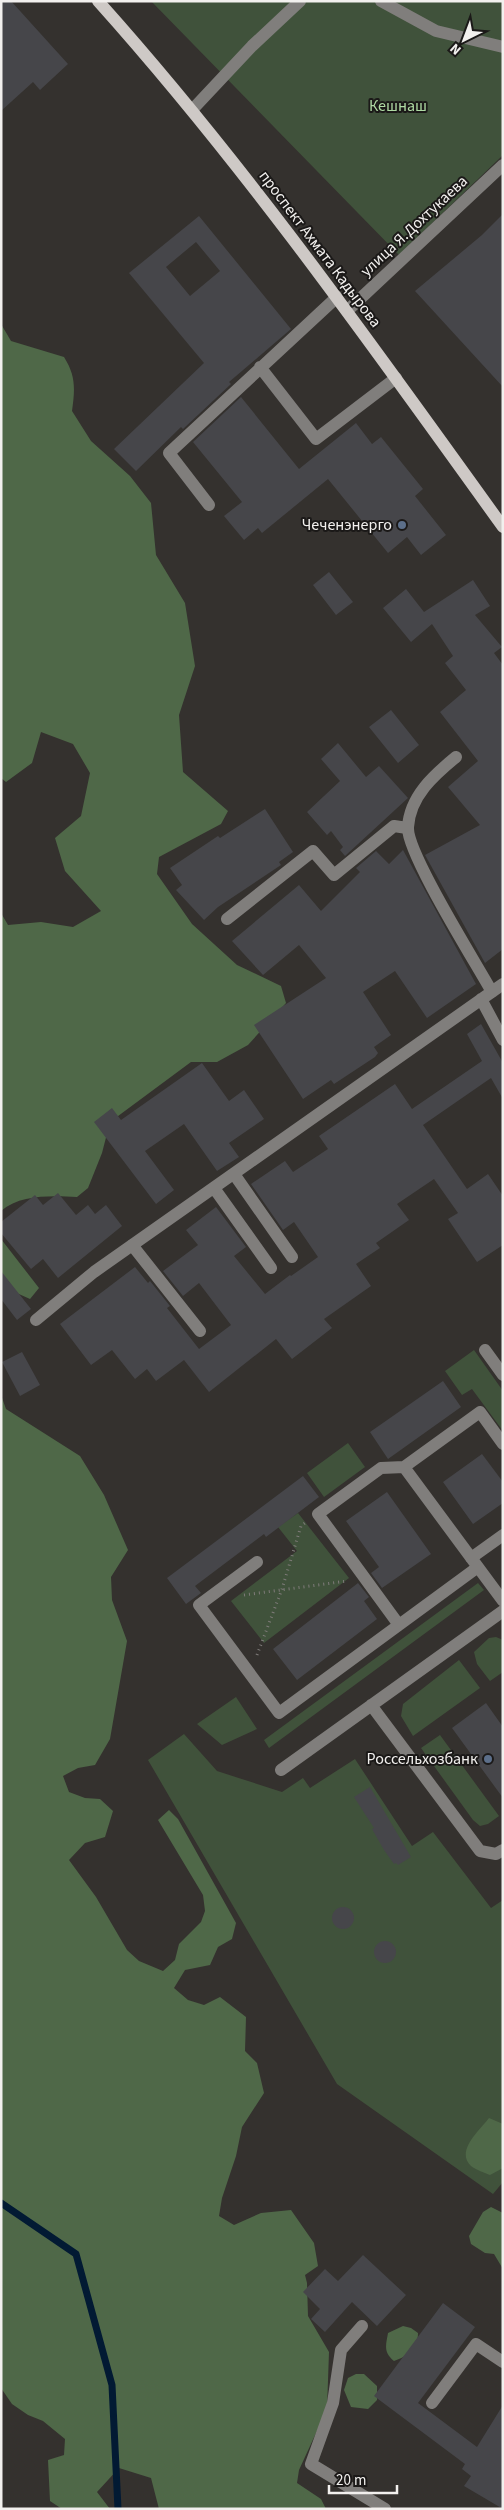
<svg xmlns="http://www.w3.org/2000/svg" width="504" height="2510" font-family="'Source Sans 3',sans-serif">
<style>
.green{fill:#40523b}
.forest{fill:#4f6848}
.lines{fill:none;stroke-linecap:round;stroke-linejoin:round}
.stream{stroke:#021a33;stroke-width:7}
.building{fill:#46464a;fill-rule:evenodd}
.path{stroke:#7e7b79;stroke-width:3;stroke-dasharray:1 4;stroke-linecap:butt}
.minor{stroke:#807e7c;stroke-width:12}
.major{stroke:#cec9c6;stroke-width:12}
.service-dot{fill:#5c6f8a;stroke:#1b1918;stroke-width:2}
.labels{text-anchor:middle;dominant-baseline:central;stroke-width:4;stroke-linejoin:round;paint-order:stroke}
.park-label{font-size:16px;fill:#afdaa3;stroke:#1b1918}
.street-label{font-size:16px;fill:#f2f0ee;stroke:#1b1918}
.poi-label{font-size:16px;fill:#f2f0ee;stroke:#1b1918;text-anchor:end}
</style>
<rect width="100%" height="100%" fill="#34312e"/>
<path class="green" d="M151 1H503V155L399 255Z
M474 1350 503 1391V1431L472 1389 462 1395 445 1371Z
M348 1443 365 1467 324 1497 307 1473Z
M298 1513 349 1578 264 1643 231 1601 297 1551 278 1527Z
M478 1583 484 1590 269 1748 264 1740Z
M496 1637 503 1640V1672L490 1681 477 1664 474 1652 489 1638Z
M459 1660 480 1688 413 1736 401 1716 403 1704Z
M236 1697 257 1729 222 1745 197 1724Z
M184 1734 217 1771 282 1792 303 1778 310 1788 355 1759 412 1846 433 1832 491 1908 503 1900V2182L493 2194 337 2084 148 1760Z
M440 1735 499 1816 488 1824 480 1826 473 1820 421 1748Z"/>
<path class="forest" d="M1 324 11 341 64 357C76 376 75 389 72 411L91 441 130 476 151 503 156 555 185 603 195 666 179 715 183 772 228 811 221 824 159 857 157 874 192 924 237 965 281 986 286 1003 248 1045 217 1062H191L110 1122 102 1153 88 1188 77 1197C52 1196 21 1194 1 1211V913L8 925 41 922 73 927 101 911 65 871 55 838 81 816 90 773 73 744 41 732 32 763 6 782 1 778Z
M1 1239 39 1288 30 1299 1 1286Z
M1 1395 6 1409 80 1456 104 1495 128 1550 111 1577 112 1600 127 1641 110 1739 95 1765 78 1768 63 1776 69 1792 85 1798 100 1799 113 1811 105 1837 85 1843 69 1860 96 1897 127 1950 139 1961 163 1971 175 1960 179 1944 201 1922 205 1911 203 1895 158 1820 169 1810 178 1819 236 1923 232 1939 218 1947 210 1965 185 1970 174 1988 188 2000 204 2005 220 1997 246 2017 245 2051 257 2063 264 2093 242 2127 236 2156 222 2198 219 2216 234 2225 261 2213 291 2210 314 2243 318 2266 305 2275 307 2283 308 2316 329 2352 327 2409 299 2470 297 2483 321 2499 326 2509H159L151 2478 119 2468 97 2492 110 2509H62L50 2501 48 2460 64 2455 65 2439 43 2421 28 2415 12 2404 1 2388Z
M489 2118 503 2124V2168L490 2175C485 2173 476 2170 471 2166 455 2151 480 2130 489 2118Z
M491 2207 503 2213V2269L494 2254 485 2253 471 2244 469 2236 483 2212Z
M403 2326 411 2328 418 2333C418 2349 408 2356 394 2361 383 2352 386 2345 388 2333Z
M356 2374H364L377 2386V2400L368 2409 351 2407 344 2390 348 2378Z"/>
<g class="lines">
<path class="stream" d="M1 2203 76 2254 112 2385 118 2509"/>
</g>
<path class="building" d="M1 1H11L68 64 40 90 33 82 1 111Z
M503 214V387L415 291 482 235Z
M199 216 291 329 229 382 231 384 183 429 181 427 136 471 114 449 204 363 129 273ZM196 242 220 271 190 296 166 267Z
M241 397 299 469 356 423 372 444 381 437 423 489 415 496 446 535 421 555 407 537 388 553 328 479 262 533 258 528 244 540 224 516 242 502 193 442Z
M329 572 353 602 336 615 313 585Z
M473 580 490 606 475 615 502 647 494 653 503 665V949L485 963 425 855 480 825 448 787 478 761 440 712 466 690 445 663 453 656 432 624 411 642 383 608 406 589 424 612Z
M391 710 419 745 398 763 369 727Z
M338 743 366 777 379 766 408 798 345 856 340 850 343 847 331 831 327 835 307 812 340 781 321 759Z
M265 809 293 852 279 862 281 865 218 907 204 920 176 890 182 885 170 868 218 836 220 838Z
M403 850 476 984 427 1018 395 971 363 992 391 1035 374 1047 378 1053 375 1057 334 1084 331 1080 303 1099 254 1025 326 978 299 945 263 975 232 941 299 885 321 911 360 872 356 868 376 851 389 864Z
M481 1024 503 1063V1099L491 1078 423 1125 467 1189 488 1174 503 1196V1245L477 1262 448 1219 458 1213 434 1179 397 1204 409 1220 376 1243 380 1248 356 1264 371 1286 324 1319 332 1328 292 1359 276 1339 209 1392 184 1360 156 1381 147 1369 135 1379 112 1350 91 1365 60 1324 135 1267 148 1283 150 1281 170 1306 167 1308 199 1349 231 1325 199 1283 183 1296 163 1271 198 1245 186 1230 216 1207 246 1247 234 1256 265 1294 290 1275 291 1276 318 1257 294 1222 283 1230 251 1184 285 1161 293 1172 328 1149 319 1136 395 1084 412 1109 482 1061 467 1034Z
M202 1063 229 1101 244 1090 264 1119 229 1143 239 1157 217 1171 184 1124 145 1151 174 1190 156 1204 94 1122 112 1108 121 1120Z
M58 1193 76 1215 88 1205 95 1214 106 1205 122 1226 58 1278 43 1259 31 1269 1 1233V1222L35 1195 43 1205Z
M1 1271 31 1309 17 1320 1 1299Z
M22 1352 40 1385 20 1396 2 1362Z
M443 1381 461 1407 388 1459 370 1432Z
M482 1454 503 1482V1503L473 1524 443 1482Z
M303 1476 319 1497 266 1537 264 1534 195 1586 201 1593 186 1604 167 1578Z
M387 1492 431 1554 382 1588 371 1573 379 1567 346 1521Z
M358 1583 369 1597 364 1601 377 1619 297 1680 273 1649Z
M486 1703 503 1727V1798L452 1728Z
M370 1787 411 1857 398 1865 396 1863 394 1864 384 1850 372 1829 374 1828 354 1797Z
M332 1918a11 11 0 1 1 22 0a11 11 0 1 1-22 0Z
M374 1952a11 11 0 1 1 22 0a11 11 0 1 1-22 0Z
M363 2255 406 2295 377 2326 352 2302 325 2332 311 2319 320 2309 303 2292 325 2269 338 2281Z
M443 2303 475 2327 418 2403 477 2447 503 2405V2509L464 2486 471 2476 462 2469 465 2464 374 2396Z"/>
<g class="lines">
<path class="path" d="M244 1595 347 1581
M257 1655 282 1589 301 1526 305 1523"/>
<path class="minor" d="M381 1 436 31 503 47
M192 110 252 46 300 1
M347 311 503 165
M260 367 316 439 396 378
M209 505 169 453 337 297
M456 757C434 775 410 796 408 827 406 852 476 963 492 992
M227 919 313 851 334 875 394 826 407 828
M481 999 503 1040
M234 1174 292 1257
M214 1188 271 1268
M132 1245 200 1331
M36 1320 94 1272 503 984
M485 1350 503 1375
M404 1467 503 1601
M471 1558 503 1535
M257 1562 199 1605 279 1713 478 1567
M399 1625 318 1514 381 1468 404 1467 480 1412 503 1444
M371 1705 480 1851 496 1854 503 1850
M281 1770 503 1611
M362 2326 341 2350 333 2403 311 2464 385 2509
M432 2403 476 2344 503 2362"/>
<path class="major" d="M98 1C246 166 374 348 503 527"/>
</g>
<g class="service-dot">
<circle cx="402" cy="525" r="5"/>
<circle cx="488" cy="1759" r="5"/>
</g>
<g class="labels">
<g class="park-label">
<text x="398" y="106">Кешнаш</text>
</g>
<g class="street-label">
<text transform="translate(414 226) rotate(-43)">улица Я.Дохтукаева</text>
<text transform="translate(320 249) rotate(53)">проспект Ахмата Кадырова</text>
</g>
<g class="poi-label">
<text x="392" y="525">Чеченэнерго</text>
<text x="478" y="1759">Россельхозбанк</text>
</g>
</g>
<rect width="504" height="2510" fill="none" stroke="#f2f0ee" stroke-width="5"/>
<g transform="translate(464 40) rotate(222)" stroke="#1b1918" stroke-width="4" paint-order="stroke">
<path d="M0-4L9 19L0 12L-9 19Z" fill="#f2f0ee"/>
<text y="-8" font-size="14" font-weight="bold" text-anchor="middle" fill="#f2f0ee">N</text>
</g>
<path d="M329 2485v8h68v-8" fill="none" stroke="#f2f0ee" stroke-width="2.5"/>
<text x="336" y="2485" font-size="15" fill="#f2f0ee" stroke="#1b1918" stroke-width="4" paint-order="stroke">20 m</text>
</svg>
